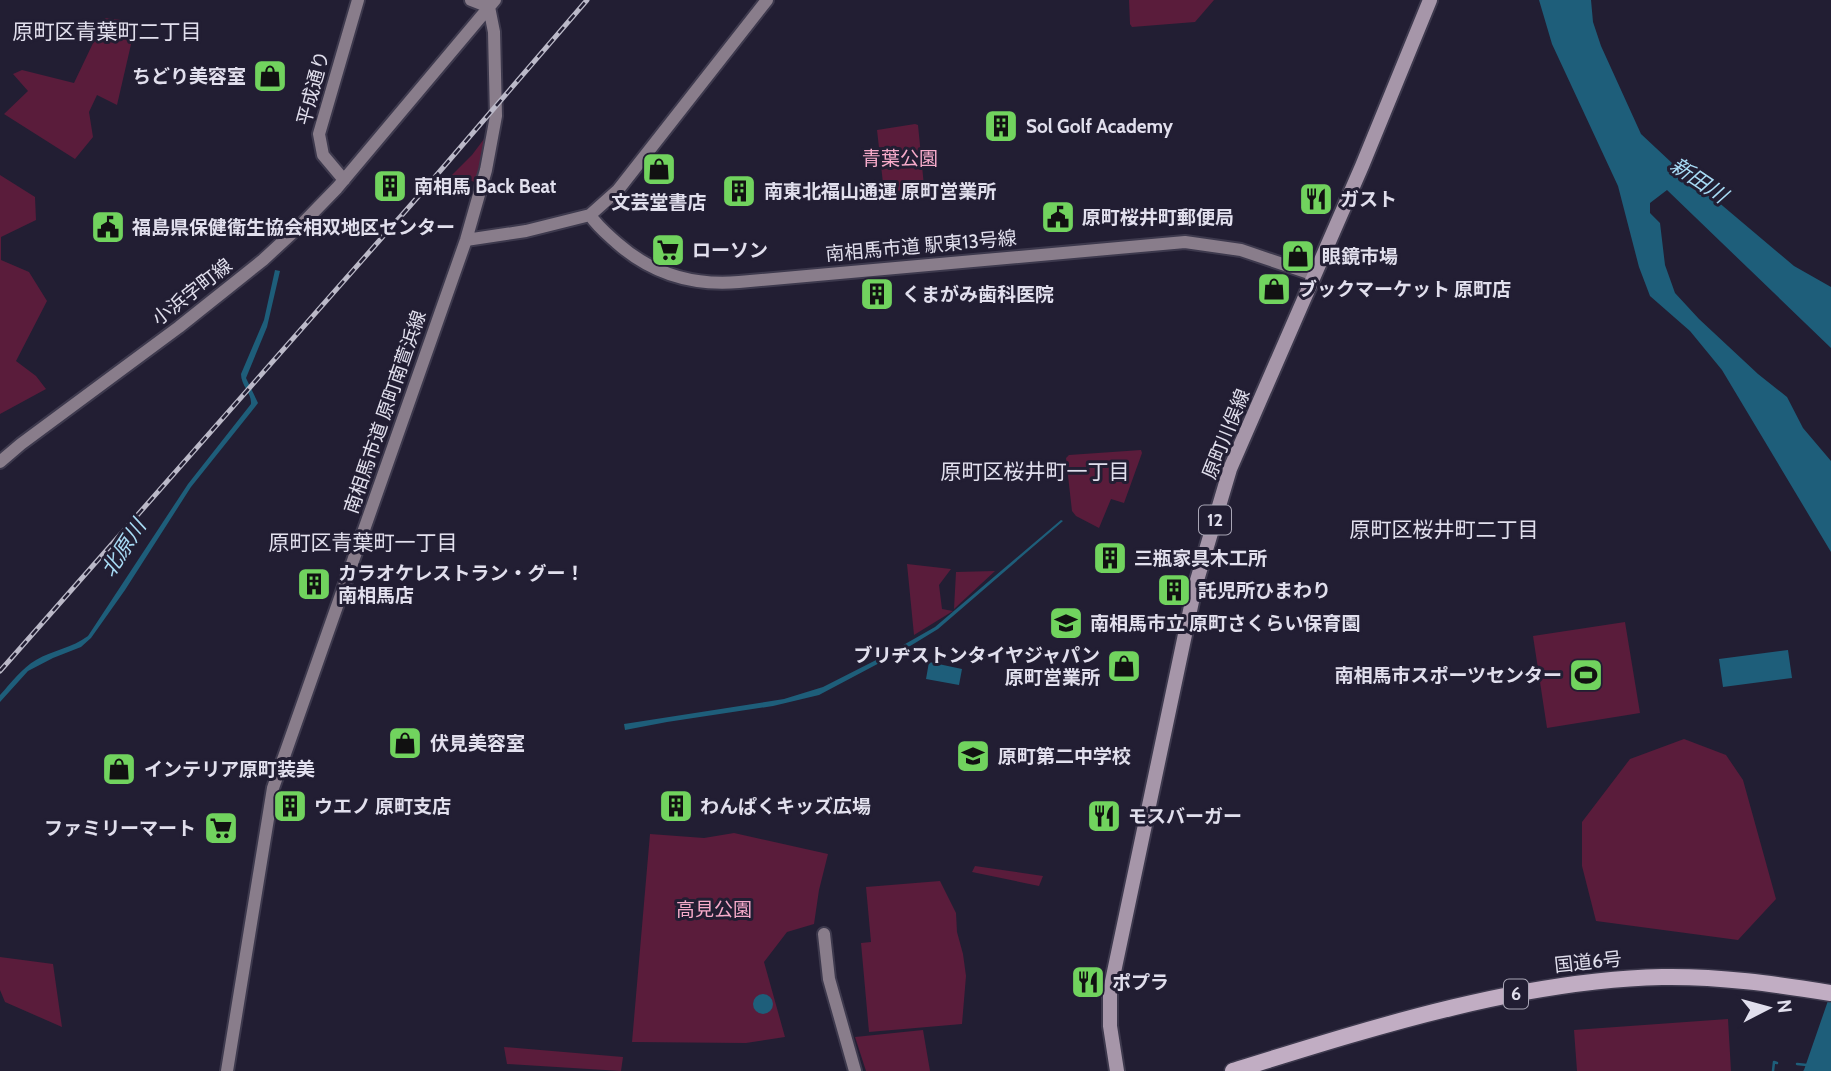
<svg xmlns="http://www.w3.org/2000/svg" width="1831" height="1071" font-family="Cabin,'Noto Sans JP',sans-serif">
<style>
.green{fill:#5a1c3b}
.water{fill:#1e5e7a}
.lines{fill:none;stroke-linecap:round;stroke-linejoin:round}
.stream{stroke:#1e5e7a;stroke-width:2.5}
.secondary-casing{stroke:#3d394d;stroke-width:16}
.primary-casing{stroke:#3d394d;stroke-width:18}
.highway-casing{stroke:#3d394d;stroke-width:19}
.secondary{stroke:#897d8b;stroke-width:12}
.primary{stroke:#a696a9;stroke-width:14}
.highway{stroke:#c1adc3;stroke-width:16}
.rail-casing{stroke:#bbb9c8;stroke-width:5}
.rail{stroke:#221e33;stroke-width:2.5;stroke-dasharray:8;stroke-linecap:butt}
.labels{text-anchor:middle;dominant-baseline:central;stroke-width:6;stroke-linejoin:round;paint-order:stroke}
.shield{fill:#221e33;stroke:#a8a5b5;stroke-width:2}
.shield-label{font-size:18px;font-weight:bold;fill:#e1dfed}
.poi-label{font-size:19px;font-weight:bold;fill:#e1dfed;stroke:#221e33;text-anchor:start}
.street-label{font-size:19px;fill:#e1dfed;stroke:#221e33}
.park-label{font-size:19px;fill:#f6abca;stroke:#221e33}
.neighbourhood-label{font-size:21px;fill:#e1dfed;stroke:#221e33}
.water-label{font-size:21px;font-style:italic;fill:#a8dbf5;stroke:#221e33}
</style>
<rect width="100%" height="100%" fill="#221e33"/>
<path class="green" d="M1129 0H1214L1195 22 1132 27 1130 24Z
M105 18 122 20 132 40 117 105 97 95 89 112 93 137 75 159 4 114 28 91 13 74 22 70 74 83Z
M915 124 918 125 924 186 921 189 884 192 877 130Z
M487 135 478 183 452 175 472 155Z
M0 175 35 197 36 220 1 237V260L29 272 47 301 16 361 36 376 46 389 0 414Z
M1141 450 1142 453 1124 503 1111 499 1099 528 1076 516 1072 511 1066 458 1069 455Z
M907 564 951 569 939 585 942 609 953 611 914 635Z
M995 571 954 609 956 572Z
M1625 622 1640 713 1547 728 1533 636Z
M1684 739 1726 755 1743 780 1776 899 1738 940 1596 921 1582 866V822L1630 759Z
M734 833 828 854 819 890 814 924 787 932 764 962 785 1037 746 1043 632 1042 650 834 704 838Z
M975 866 1043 876 1039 886 972 872Z
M940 881 956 913 957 932 963 954 966 976 962 1024 869 1032 861 943 871 942 866 887Z
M0 957 53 964 62 1027 5 1002 0 990Z
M1728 1019 1731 1071H1577L1574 1030Z
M923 1030 930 1071H866L855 1037Z
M504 1047 623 1057 621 1071 507 1064Z"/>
<path class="water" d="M1539 0H1591L1593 22 1601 46 1641 134 1672 163 1794 266 1831 287V348L1667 190 1650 203V213L1660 223 1665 265 1675 293 1699 319 1758 374 1787 397 1803 428 1831 461V552L1722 370 1690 331 1650 296 1639 267 1618 186 1552 44Z
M275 270 280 271 267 327 246 378 258 403 255 407 191 487 125 590 91 638 81 647 53 658 28 671 0 702V695C11 683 22 668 36 660 53 650 72 648 88 636L188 484 251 404C252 393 241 386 241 374L264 320Z
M1061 520 1063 521 938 629 902 651 819 695 773 706 667 722 625 730 624 724 784 699 823 687 884 656 935 627Z
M1788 650 1792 678 1723 687 1719 659Z
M929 662 962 669 959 685 926 679Z
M1831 992V1071H1803L1804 1070Z
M753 1004a10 10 0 1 1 20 0a10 10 0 1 1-20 0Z"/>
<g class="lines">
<path class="stream" d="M1797 1064 1807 1065
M1773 1071 1774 1062 1777 1063"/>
<g class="secondary-casing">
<path id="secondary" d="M344 180 323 155 319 134 358 0
M590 215C597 226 607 234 617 243 652 274 693 286 739 282L1185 242 1241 250 1315 275
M466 240 526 231 590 215 618 190 767 0
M0 462 21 444 179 327 263 260 303 223 337 188 495 0
M824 934 829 979 855 1071
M227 1071 273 788 466 240 486 170 496 116 494 32 489 7 471 0"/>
</g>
<g class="primary-casing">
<path id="primary" d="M1117 1071 1110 1026V991L1195 587 1230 469 1362 166 1430 0"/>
</g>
<g class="highway-casing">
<path id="highway" d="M1233 1071C1368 1029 1520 980 1662 977 1719 976 1775 984 1831 993"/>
</g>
<use href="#secondary" class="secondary"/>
<use href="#primary" class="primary"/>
<use href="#highway" class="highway"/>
<g class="rail-casing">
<path id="rail" d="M0 671 416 199 587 0"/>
</g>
<use href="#rail" class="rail"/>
</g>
<defs>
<g id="shop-square" transform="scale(1.75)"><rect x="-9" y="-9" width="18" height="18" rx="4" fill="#71d35e" stroke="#221e33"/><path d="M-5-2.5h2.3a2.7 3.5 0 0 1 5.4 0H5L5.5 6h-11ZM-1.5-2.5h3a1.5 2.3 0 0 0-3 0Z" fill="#111"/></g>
<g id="building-square" transform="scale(1.75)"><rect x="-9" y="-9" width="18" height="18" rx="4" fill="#71d35e" stroke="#221e33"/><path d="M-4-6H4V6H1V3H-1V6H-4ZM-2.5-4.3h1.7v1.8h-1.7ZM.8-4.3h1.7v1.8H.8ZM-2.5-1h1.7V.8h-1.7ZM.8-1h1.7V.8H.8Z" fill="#111"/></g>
<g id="restaurant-square" transform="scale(1.75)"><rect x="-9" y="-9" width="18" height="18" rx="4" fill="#71d35e" stroke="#221e33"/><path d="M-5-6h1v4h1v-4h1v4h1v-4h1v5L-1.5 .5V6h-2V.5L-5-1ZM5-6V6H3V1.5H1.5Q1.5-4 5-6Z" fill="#111"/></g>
<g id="civic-square" transform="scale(1.75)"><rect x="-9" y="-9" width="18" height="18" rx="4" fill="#71d35e" stroke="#221e33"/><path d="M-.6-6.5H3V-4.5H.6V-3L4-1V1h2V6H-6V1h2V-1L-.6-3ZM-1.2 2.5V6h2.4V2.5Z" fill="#111"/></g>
<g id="supermarket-square" transform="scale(1.75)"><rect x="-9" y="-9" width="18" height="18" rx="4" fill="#71d35e" stroke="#221e33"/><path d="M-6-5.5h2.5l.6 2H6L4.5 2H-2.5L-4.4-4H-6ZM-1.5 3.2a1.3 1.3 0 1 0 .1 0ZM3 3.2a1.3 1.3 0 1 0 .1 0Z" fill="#111"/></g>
<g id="school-square" transform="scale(1.75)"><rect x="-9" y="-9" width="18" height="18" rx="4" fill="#71d35e" stroke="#221e33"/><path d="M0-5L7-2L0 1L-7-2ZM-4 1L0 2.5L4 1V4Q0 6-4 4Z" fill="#111"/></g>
<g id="stadium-square" transform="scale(1.75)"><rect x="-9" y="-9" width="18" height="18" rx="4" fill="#71d35e" stroke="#221e33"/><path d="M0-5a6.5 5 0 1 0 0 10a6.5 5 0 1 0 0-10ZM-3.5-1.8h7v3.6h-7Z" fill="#111"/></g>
</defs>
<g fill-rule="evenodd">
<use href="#shop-square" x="270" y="76"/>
<use href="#building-square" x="1001" y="126"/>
<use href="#shop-square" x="659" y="169"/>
<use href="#building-square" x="390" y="186"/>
<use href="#building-square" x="739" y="191"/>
<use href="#restaurant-square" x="1316" y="199"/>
<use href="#civic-square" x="1058" y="217"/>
<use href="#civic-square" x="108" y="227"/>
<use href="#supermarket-square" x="668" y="250"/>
<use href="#shop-square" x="1298" y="256"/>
<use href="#shop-square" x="1274" y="289"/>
<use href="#building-square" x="877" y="294"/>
<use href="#building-square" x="1110" y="558"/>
<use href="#building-square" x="314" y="584"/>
<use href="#building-square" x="1174" y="590"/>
<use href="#school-square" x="1066" y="623"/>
<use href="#shop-square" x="1124" y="666"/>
<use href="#stadium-square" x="1586" y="675"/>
<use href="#shop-square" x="405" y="743"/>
<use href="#school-square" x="973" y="756"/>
<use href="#shop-square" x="119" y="769"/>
<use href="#building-square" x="290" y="806"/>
<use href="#building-square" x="676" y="806"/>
<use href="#restaurant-square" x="1104" y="816"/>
<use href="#supermarket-square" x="221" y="828"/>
<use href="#restaurant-square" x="1088" y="982"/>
</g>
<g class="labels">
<g class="shield">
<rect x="1199" y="505.5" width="32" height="29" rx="5"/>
<rect x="1504" y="979.5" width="24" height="29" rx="5"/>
</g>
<g class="shield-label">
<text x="1215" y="520">12</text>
<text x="1516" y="994">6</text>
</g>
<g class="poi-label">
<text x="246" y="76" text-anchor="end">ちどり美容室</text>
<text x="1026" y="126">Sol Golf Academy</text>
<text x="414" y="186">南相馬 Back Beat</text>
<text x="764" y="191">南東北福山通運 原町営業所</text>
<text x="1340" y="199">ガスト</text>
<text x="659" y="202" text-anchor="middle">文芸堂書店</text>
<text x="1082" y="217">原町桜井町郵便局</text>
<text x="132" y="227">福島県保健衛生協会相双地区センター</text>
<text x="692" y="250">ローソン</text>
<text x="1322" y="256">眼鏡市場</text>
<text x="1298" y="289">ブックマーケット 原町店</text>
<text x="902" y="294">くまがみ歯科医院</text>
<text x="1134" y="558">三瓶家具木工所</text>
<text x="338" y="573">カラオケレストラン・グー！<tspan x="338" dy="22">南相馬店</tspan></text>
<text x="1198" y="590">託児所ひまわり</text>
<text x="1090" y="623">南相馬市立 原町さくらい保育園</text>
<text x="1100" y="655" text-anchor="end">ブリヂストンタイヤジャパン<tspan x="1100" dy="22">原町営業所</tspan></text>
<text x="1562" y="675" text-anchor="end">南相馬市スポーツセンター</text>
<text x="430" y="743">伏見美容室</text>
<text x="998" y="756">原町第二中学校</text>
<text x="144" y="769">インテリア原町装美</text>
<text x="314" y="806">ウエノ 原町支店</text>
<text x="700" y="806">わんぱくキッズ広場</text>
<text x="1128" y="816">モスバーガー</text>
<text x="196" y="828" text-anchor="end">ファミリーマート</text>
<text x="1112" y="982">ポプラ</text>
</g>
<g class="street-label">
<text transform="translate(313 88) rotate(-75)">平成通り</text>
<text transform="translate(921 246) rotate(-5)">南相馬市道 駅東13号線</text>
<text transform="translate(192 292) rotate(-38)">小浜字町線</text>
<text transform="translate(385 412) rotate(-71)">南相馬市道 原町南萱浜線</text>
<text transform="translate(1226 434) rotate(-68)">原町川俣線</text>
<text transform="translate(1588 962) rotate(-6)">国道6号</text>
</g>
<g class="park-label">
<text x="900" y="158">青葉公園</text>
<text x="714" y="909">高見公園</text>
</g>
<g class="neighbourhood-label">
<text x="107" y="31">原町区青葉町二丁目</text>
<text x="1035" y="471">原町区桜井町一丁目</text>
<text x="1444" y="529">原町区桜井町二丁目</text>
<text x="363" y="542">原町区青葉町一丁目</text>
</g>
<g class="water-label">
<text transform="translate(1699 180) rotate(34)">新田川</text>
<text transform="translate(123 548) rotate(-57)">北原川</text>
</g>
</g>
<g transform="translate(1768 1008) rotate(84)" stroke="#221e33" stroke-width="5" paint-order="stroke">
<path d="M0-5L12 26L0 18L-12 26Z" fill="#e1dfed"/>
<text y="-10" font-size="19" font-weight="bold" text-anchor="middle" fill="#e1dfed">N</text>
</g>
</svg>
